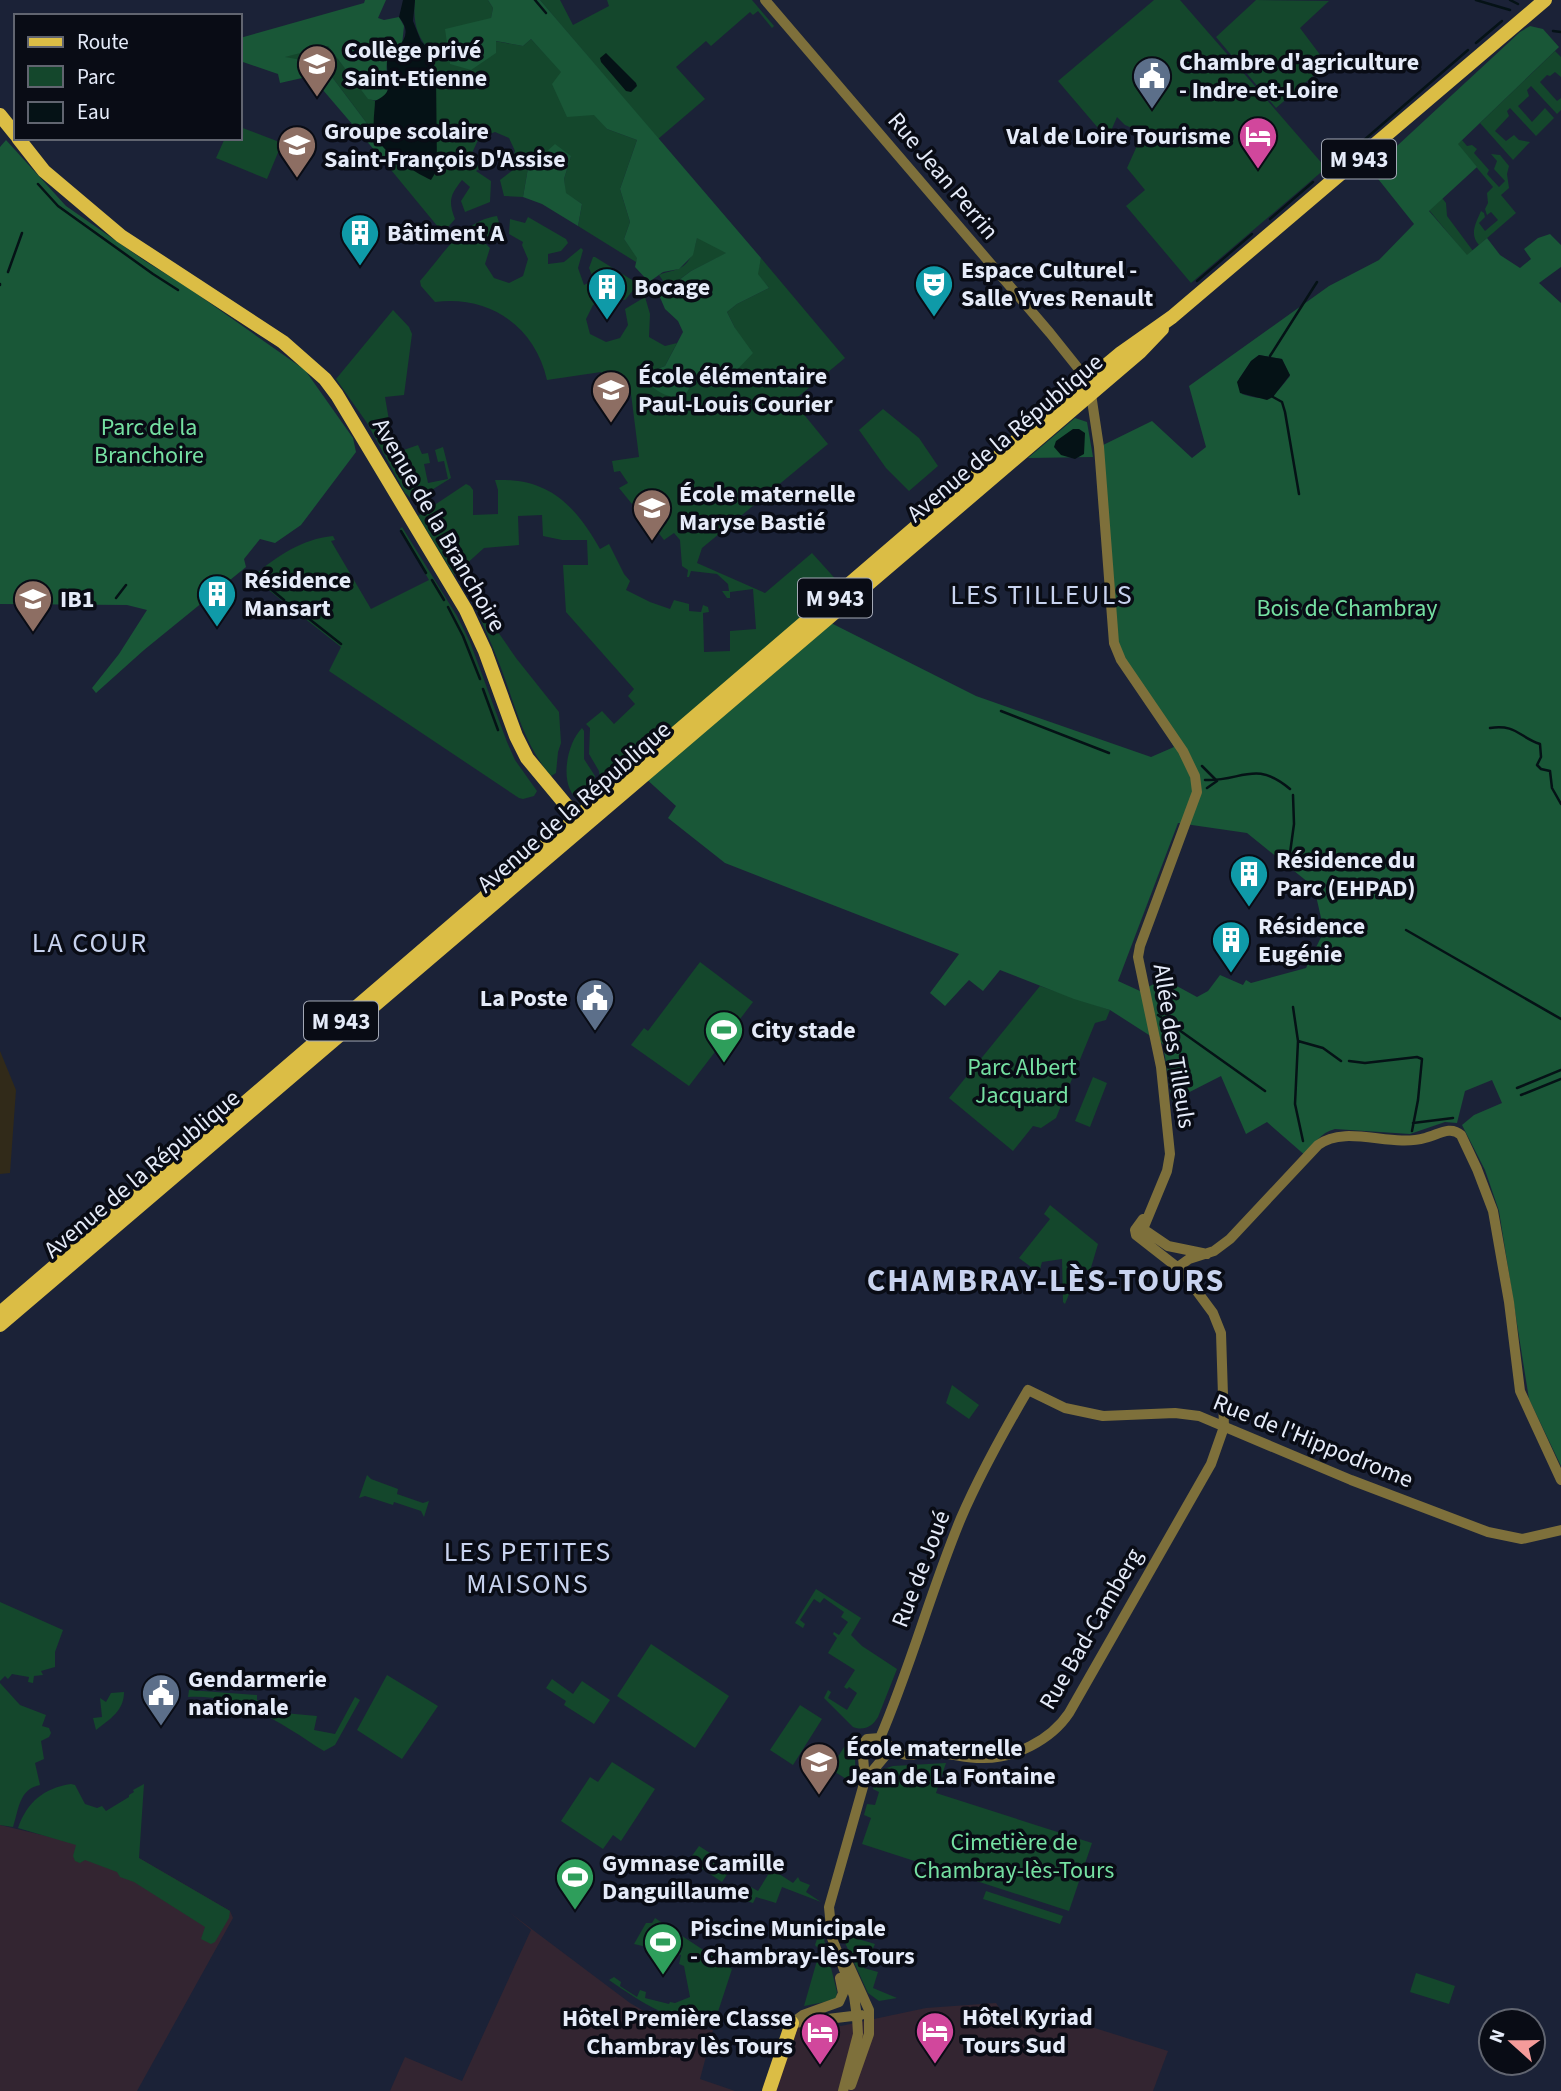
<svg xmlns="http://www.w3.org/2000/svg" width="1561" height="2091" font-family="'Source Sans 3',sans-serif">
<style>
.commercial{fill:#332531}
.medical{fill:#312a19}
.green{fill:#14472c}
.forest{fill:#195737;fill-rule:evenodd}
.water{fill:#051216}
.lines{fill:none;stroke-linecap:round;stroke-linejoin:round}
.stream{stroke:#051216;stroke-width:2.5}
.minor{stroke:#7e703b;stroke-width:10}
.major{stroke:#dbbd45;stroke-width:14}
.labels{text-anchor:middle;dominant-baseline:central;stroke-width:7;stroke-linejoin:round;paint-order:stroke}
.shield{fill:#090c15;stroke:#a3a8b5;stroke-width:2}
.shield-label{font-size:23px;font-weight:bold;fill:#e5ebf9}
.poi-label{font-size:24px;font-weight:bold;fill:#e5ebf9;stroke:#090c15;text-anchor:start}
.street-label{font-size:24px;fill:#e5ebf9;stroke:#090c15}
.park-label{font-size:24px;fill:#75e0a2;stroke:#090c15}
.quarter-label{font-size:28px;letter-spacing:2px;fill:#c8d3ef;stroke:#090c15}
.district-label{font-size:32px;font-weight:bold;letter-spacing:2px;fill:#c8d3ef;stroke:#090c15}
</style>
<rect width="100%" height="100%" fill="#1b2237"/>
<path class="commercial" d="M0 1825 139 1858 230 1911 233 1918 137 2091H0Z
M509 1912 630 2003 649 2014 681 2027 713 2030 700 2079 735 2091H390L405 2057 462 2081 531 1930Z
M996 2003 1002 2012 1021 2016 1031 2008 1168 2051 1153 2091H769L798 2026H841L926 2008Z"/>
<path class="medical" d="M0 1051 16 1090 10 1173 0 1174Z"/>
<path class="green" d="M415 0H488L493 8 491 18 495 41 523 46 531 39 562 72 607 129 637 140 620 189 630 222 624 239 638 258 636 262 578 226 582 204 565 193 564 179 571 156 528 168 523 197 504 196 500 180 513 170 510 166 515 151 509 138 495 132 479 138 472 153 479 169 476 171 491 181 490 202 465 212 461 201 470 187 462 180C450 195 448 201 455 219L443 233 382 159 390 154 407 168 431 52C416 36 413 22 415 0Z
M540 0H560L573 25 609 6 607 0H752L774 26 772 28 758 11 753 15 750 12 711 46 706 41 676 67 705 99 658 139Z
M1154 0H1180L1326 168 1191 283 1126 206 1145 190 1127 168 1136 148 1135 143 1141 142 1139 131 1125 125 1117 117 1110 133 1104 135 1058 81Z
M1256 0 1329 1 1300 28 1327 64 1276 108 1216 37Z
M328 46 368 98 375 101V134L326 69 283 57Z
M1555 51 1561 57V77L1555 72 1550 76 1547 75 1540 82 1557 101 1561 98V110L1557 114 1531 86 1527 90 1529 96 1518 106 1532 122 1545 108 1554 118 1536 136 1510 108 1507 111 1509 116 1495 131 1506 141 1514 135 1519 140 1530 142 1513 160 1480 123Z
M240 127 282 143 267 179 216 158 225 138H240Z
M1462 140 1467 146 1472 145 1477 149 1474 153 1489 170 1487 174 1499 187 1505 181 1494 169 1497 161 1491 154 1500 155 1509 166 1507 174 1509 188 1501 195 1516 213 1479 245C1469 234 1476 223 1481 211L1484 213 1485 217 1479 223 1485 231 1498 220 1491 212 1487 215 1485 209 1488 203 1487 193 1493 187 1457 144Z
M1442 198 1446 203 1447 216 1473 251 1467 256 1429 210Z
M497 216 502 233 485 243 490 248 485 264 494 278 509 283 523 276 528 259 522 245 523 242 509 234 510 219 525 223 528 217 566 239 568 243 561 251 548 254V264L564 262 581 248 583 250 578 268 584 285 594 280 589 268 593 257H595L632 280 636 284 635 288 625 300 609 296 608 300 593 305 586 319 590 334 606 342 620 338 628 325 625 309 645 297 650 314 649 337 665 346 677 343 665 366 652 371 684 397 697 375 711 387 735 372V328L727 312 737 304 769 288 757 274 761 258 845 358 793 401 828 444 702 548 697 563 765 593 812 553 840 584 601 789 599 771 589 754 590 728 586 724 602 711 614 724 635 704 628 696 634 689 566 612 563 565H588L587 540H562L543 536 542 515 518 516 519 545 484 548 454 575 418 516 466 484 470 486 473 490V515L498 514V490L495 480C549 478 575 505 600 549L609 544 624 574 630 581 626 590 650 602 670 609 674 600 689 604V611L701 612 703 605 708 607 709 612 703 613 704 652 730 651V631L756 629 753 589 730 592V598H727L722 591H729L728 584 717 574 691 571 689 577H687L688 570 682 566 680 540 674 533 664 540 657 531 667 523 660 516 651 522 644 513 653 507 648 499 638 505 635 502 632 504 619 488 628 483 620 471 614 472 612 461 639 457 630 386 623 381 605 393 601 372 547 380C535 326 489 295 435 302L421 286 420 281C442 256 462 221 497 216Z
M697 237 727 253 691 271 668 288 659 275C665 272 669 272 675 270 690 266 694 251 697 237Z
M393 310 409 327 412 334 404 395 385 397 392 438 398 452 418 445 422 454 428 453 430 463 424 464 428 483 448 479 444 461 438 462 435 450 443 447 451 478 414 501 405 493 367 423 336 379Z
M883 409 919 438 938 466 909 491 886 468 859 430Z
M402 527 457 616 470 642 507 742 515 760 537 791 534 796 523 799 519 798 329 671 341 647 252 577C276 557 301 539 333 536L335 540 331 541 371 609 429 580 400 529Z
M464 583 516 658 559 712 561 743 558 752 556 773 551 776C524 745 515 705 501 668 490 639 477 611 464 583Z
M582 728 584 731V759L595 776 594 793 580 801C558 788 566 744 582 728Z
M700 962 753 1002 689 1086 631 1045 644 1028 648 1031Z
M1040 986 1110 1010 1106 1020 1095 1023 1056 1118 1041 1128 1033 1126 1013 1151 949 1098Z
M1093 1077 1107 1083 1090 1127 1075 1121Z
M1050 1205 1098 1244 1090 1271 1074 1264 1069 1277 1075 1280 1065 1304 1063 1302 1062 1259 1042 1262 1039 1273 1019 1258 1050 1219 1044 1214Z
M952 1385 979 1405 969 1419 946 1403Z
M367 1475 371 1479 398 1489 397 1494 423 1503 429 1501 424 1517 421 1511 394 1502 393 1505 365 1496 359 1498Z
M816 1589 861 1618 851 1635 862 1646 897 1669 878 1717C872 1727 864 1731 853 1727L824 1698 828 1690 831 1692 828 1698 847 1710 857 1693 849 1687 847 1689 844 1687 855 1670 828 1653 837 1638 833 1634 834 1632 839 1635 848 1622 841 1617 844 1612 824 1598 820 1603 814 1599 800 1620 805 1624 803 1628 795 1623Z
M0 1602 63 1630 55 1652V1667L41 1671 43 1675 34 1676 33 1683 28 1682 29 1677 12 1674 8 1679 5 1676 0 1681Z
M651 1644 729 1696 695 1748 617 1696Z
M387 1675 438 1706 402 1759 357 1730Z
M552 1679 573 1694 582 1681 610 1700 594 1724 564 1705 566 1701 546 1688Z
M0 1683 20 1705 46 1715 42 1726 49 1728 51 1733 49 1737 41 1741 44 1759 35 1763 40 1785C19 1789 19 1809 13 1827L0 1825Z
M189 1690 257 1695V1700L273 1701V1712L317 1716 314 1730 335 1734 355 1697 360 1700 335 1745 324 1751C313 1745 302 1736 291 1730 258 1709 227 1695 188 1697Z
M124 1692C124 1711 110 1719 96 1730L93 1718 102 1717 100 1698 106 1702 111 1693Z
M800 1705 822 1719 793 1765 770 1750Z
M846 1744 855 1760 856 1785 835 1772 834 1763Z
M612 1762 655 1789 621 1841 613 1835 603 1849 561 1821 590 1777 598 1782Z
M946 1763 936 1793 1092 1843 1069 1911 862 1844 871 1818 864 1815 867 1804 875 1805 879 1792 873 1789 874 1783 872 1782 880 1770 893 1766Z
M71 1784 75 1785 85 1804 97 1808 102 1806 106 1811 129 1797V1795L134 1792 133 1790 144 1784 139 1858 230 1911 229 1918 215 1942 211 1944 201 1939 205 1927 134 1882 120 1877 117 1872 85 1860 80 1863 75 1861 73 1856 76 1845 18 1828C27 1802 44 1788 71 1784Z
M699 1846 732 1867 722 1882 689 1860Z
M770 1862 780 1865 776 1872 793 1883 798 1877 800 1881 810 1885 806 1892 821 1902 782 1887 776 1903 756 1897 753 1903 741 1899 745 1894 748 1895 751 1887 758 1891 769 1873 763 1869Z
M986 1891 1063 1916 1060 1924 983 1899Z
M655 1918 732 1969 714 2024C670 2022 644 2004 609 1980L614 1977 621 1982 620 1986 637 1997 640 1990 646 1992 645 1998 669 2004 670 2002 675 2003 690 1997 684 1966 679 1964 681 1955 634 1944 646 1923H652Z
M821 1927 837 1992 836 1998 830 2001 804 2006 820 1950 815 1945Z
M841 1934 875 1944 864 1968 878 1972 873 1988 897 1998 879 2001 868 1993Z
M1416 1973 1455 1986 1449 2004 1410 1992Z"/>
<path class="forest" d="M365 0H386L378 18 384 20 399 17 404 26 402 45C398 49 392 52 389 57 380 69 402 108 368 99L328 46 285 57 313 62 326 69 390 154 382 159 311 76 280 83 278 74 240 61V38L364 3Z
M488 0H540L761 258 758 274 769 288 737 304 727 312 735 328 753 353 735 372 711 387 697 376 684 397C669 399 654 392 645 378L652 371 665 366 683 332 678 321 665 309 659 295 691 271 726 253 697 238 693 255 679 269 663 272 649 282 635 267 637 258 624 239 630 222 620 189 637 140 607 129 594 115 567 117 552 84 561 72 531 39 523 46 496 41V53L471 70 450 64 445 29 491 18 493 8Z
M1530 26 1543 29 1559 47 1458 144 1477 167 1429 211 1467 255 1487 238 1500 255 1520 268 1531 259 1524 249 1538 238 1550 234 1561 245V267L1539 283 1561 303V1466L1529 1399 1499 1211 1485 1170 1462 1125 1474 1115 1502 1103 1492 1080 1465 1091 1457 1123 1445 1122 1410 1134 1335 1129C1320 1133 1314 1143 1307 1157L1267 1122 1246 1134 1221 1076 1172 1101 1163 1044 1110 1010 1074 999 1000 970 983 991 969 980 945 1006 930 993 959 954 725 863 668 818 676 806 644 777 827 621 976 696 1151 757 1174 747 1118 652 1099 447 1152 421 1192 458 1206 447 1189 386 1329 286 1379 260 1414 224 1371 170 1520 32ZM1259 355 1282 359 1290 376C1273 397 1270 403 1242 394L1239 379 1251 361ZM1178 823 1247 833 1314 887 1324 931 1306 968 1251 983 1246 980 1243 985 1220 975 1208 991 1197 997 1164 979 1140 991 1118 981Z
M6 140 66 206 145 261 187 287 305 370 353 438 356 452 301 525 275 543 260 539 244 559 246 567 144 650 96 693 92 688 119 654 147 610 127 605 0 604V147Z
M555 144 571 156 564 179 566 193 582 204 578 226 542 204 523 197 528 168Z
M1075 418 1087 422 1093 457 1028 458Z"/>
<path class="water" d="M403 0H415L413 21 421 41 431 52 436 74 437 170 431 180C413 171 382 154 375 134 372 125 375 110 375 101 397 91 386 80 387 60 396 46 416 38 399 17Z
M606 53 636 83 637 86 631 92 626 91 601 62 600 58Z
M1259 355 1282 359 1290 375 1273 397 1267 400 1240 393 1237 382 1251 361Z
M1073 429H1079L1085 433 1084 454 1075 459 1061 455 1054 447 1056 441Z"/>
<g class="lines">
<path class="stream" d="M535 0 546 13
M1476 0 1510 10
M1510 0 1518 4
M1553 31 1561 32
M1476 43 1502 21
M1363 141 1468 50
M1328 170 1347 153
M38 184 58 206 153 274 178 290
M1270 219 1313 182
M8 272 22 233
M1197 281 1252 234
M0 285V284
M1270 356 1317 282
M1273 397 1282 402 1285 412 1299 494
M401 531 426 573
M256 577 284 600
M432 580 444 600
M116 598 126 585
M289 603 341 644
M448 607 463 636 480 679
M483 689 498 730
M1001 711 1109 753
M1490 728C1516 724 1519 737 1540 744L1541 757 1537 765 1541 769 1550 771 1552 788 1561 804
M1202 766 1217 781 1207 788
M1205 780C1241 782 1255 759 1290 789
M1290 853 1294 824 1293 795
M1406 930 1561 1019
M1293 1007 1298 1041 1295 1104 1303 1141
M1158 1015 1265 1091
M1298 1041 1323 1048 1341 1061
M1349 1061 1365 1063 1417 1057 1422 1059 1418 1100 1412 1131
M1517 1088 1561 1070
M1521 1095 1561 1079
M1413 1123 1453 1118"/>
<path class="minor" d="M765 0 1050 333 1082 373 1091 394 1099 447 1114 643 1121 660 1183 751 1195 776 1197 792 1140 946 1138 957 1161 1067 1170 1154 1167 1171 1143 1229 1168 1246 1207 1254
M1178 1267 1189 1259 1214 1251 1230 1239 1318 1145C1346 1124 1391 1148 1425 1138 1438 1135 1450 1125 1461 1135L1477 1169 1493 1211 1509 1302 1520 1391 1561 1480
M880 1738C911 1666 931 1590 961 1518 980 1474 1004 1431 1028 1390L1065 1408 1103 1416 1175 1413 1199 1416 1351 1480 1488 1532 1522 1539 1561 1530
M880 1738C909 1764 904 1752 938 1753 953 1754 967 1758 981 1758 1014 1759 1051 1740 1069 1713L1211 1464 1224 1427 1221 1333 1213 1313 1182 1271 1136 1235 1135 1230 1143 1219
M865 1780 885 1756 886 1745
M846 1959 869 2010V2034L851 2085
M792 2023 803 2015 839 2002 843 1993 840 1978
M794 2023 861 2015
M843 2091 858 2034 857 2017 854 1996 832 1938 829 1907 865 1780 862 1745 867 1739 880 1738"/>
<path class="major" d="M0 115 16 135
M18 138 44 171 121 236 283 342 325 379 337 395 466 610 485 651 516 736 527 758 566 805 587 819
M0 1313 1038 422 1121 353 1172 317 1545 0
M0 1325 1140 352 1162 329
M769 2091 792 2023"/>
</g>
<defs>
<g id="school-pin" transform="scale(2.0125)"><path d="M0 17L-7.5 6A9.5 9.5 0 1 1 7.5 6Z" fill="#8d6e63" stroke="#090c15"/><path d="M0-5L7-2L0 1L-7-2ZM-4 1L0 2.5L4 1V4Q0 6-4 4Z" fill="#fff"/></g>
<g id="civic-pin" transform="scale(2.0125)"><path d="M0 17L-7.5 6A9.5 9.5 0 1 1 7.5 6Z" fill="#5c6f8a" stroke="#090c15"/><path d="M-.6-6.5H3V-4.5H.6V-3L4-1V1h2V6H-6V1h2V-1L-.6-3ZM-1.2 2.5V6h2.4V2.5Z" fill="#fff"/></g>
<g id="hotel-pin" transform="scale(2.0125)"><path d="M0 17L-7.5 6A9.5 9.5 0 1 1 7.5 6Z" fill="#d1479c" stroke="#090c15"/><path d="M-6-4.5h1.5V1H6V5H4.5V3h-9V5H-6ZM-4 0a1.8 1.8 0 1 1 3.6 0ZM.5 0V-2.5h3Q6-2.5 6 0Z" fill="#fff"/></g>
<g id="building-pin" transform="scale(2.0125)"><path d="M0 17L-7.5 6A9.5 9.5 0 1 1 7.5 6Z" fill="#0f9aa8" stroke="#090c15"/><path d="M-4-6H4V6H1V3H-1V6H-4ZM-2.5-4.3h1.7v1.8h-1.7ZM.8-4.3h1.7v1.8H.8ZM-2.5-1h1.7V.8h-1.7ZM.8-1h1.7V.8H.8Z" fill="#fff"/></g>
<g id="theatre-pin" transform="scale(2.0125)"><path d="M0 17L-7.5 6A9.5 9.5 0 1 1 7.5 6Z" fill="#0f9aa8" stroke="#090c15"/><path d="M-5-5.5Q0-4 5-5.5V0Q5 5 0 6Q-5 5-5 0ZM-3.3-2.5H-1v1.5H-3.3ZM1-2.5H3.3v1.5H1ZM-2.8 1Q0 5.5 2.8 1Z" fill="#fff"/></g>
<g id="university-pin" transform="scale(2.0125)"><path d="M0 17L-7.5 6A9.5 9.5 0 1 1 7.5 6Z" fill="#8d6e63" stroke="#090c15"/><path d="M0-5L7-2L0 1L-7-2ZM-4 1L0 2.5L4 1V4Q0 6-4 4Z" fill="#fff"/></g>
<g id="stadium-pin" transform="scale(2.0125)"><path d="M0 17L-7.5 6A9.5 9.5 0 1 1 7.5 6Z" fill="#2e9e5b" stroke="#090c15"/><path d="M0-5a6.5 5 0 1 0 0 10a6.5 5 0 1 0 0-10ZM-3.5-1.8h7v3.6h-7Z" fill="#fff"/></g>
</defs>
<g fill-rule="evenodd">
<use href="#school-pin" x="317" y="64"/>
<use href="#civic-pin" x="1152" y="76"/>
<use href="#hotel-pin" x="1258" y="136"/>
<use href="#school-pin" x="297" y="145"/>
<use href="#building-pin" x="360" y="233"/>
<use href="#theatre-pin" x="934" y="284"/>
<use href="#building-pin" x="607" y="287"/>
<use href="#school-pin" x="611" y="390"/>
<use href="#school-pin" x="652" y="508"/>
<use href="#building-pin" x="217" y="594"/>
<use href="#university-pin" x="33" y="599"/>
<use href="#building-pin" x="1249" y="874"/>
<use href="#building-pin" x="1231" y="940"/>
<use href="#civic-pin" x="595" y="998"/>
<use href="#stadium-pin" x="724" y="1030"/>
<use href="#civic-pin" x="161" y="1693"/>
<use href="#school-pin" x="819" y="1762"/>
<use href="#stadium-pin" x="575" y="1877"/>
<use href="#stadium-pin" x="663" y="1942"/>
<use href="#hotel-pin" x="935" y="2031"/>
<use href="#hotel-pin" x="820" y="2032"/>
</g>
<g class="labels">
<g class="shield">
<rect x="1322" y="139.5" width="74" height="39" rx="5"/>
<rect x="798" y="578.5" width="74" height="39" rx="5"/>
<rect x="304" y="1001.5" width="74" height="39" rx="5"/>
</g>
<g class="shield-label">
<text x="1359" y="159">M 943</text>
<text x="835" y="598">M 943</text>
<text x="341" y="1021">M 943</text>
</g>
<g class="poi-label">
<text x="344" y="50">Collège privé<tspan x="344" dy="28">Saint-Etienne</tspan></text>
<text x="1179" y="62">Chambre d'agriculture<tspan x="1179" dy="28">- Indre-et-Loire</tspan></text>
<text x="324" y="131">Groupe scolaire<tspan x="324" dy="28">Saint-François D'Assise</tspan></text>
<text x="1231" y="136" text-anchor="end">Val de Loire Tourisme</text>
<text x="387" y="233">Bâtiment A</text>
<text x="961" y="270">Espace Culturel -<tspan x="961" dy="28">Salle Yves Renault</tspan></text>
<text x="634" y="287">Bocage</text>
<text x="638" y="376">École élémentaire<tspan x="638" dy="28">Paul-Louis Courier</tspan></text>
<text x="679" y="494">École maternelle<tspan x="679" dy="28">Maryse Bastié</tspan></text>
<text x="244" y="580">Résidence<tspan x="244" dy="28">Mansart</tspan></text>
<text x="60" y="599">IB1</text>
<text x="1276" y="860">Résidence du<tspan x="1276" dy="28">Parc (EHPAD)</tspan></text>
<text x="1258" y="926">Résidence<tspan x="1258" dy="28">Eugénie</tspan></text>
<text x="568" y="998" text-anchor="end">La Poste</text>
<text x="751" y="1030">City stade</text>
<text x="188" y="1679">Gendarmerie<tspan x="188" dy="28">nationale</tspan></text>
<text x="846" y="1748">École maternelle<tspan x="846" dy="28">Jean de La Fontaine</tspan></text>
<text x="602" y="1863">Gymnase Camille<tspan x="602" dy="28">Danguillaume</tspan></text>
<text x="690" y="1928">Piscine Municipale<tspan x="690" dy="28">- Chambray-lès-Tours</tspan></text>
<text x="962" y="2017">Hôtel Kyriad<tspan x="962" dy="28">Tours Sud</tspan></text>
<text x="793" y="2018" text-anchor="end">Hôtel Première Classe<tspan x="793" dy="28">Chambray lès Tours</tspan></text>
</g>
<g class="street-label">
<text transform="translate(943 176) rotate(50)">Rue Jean Perrin</text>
<text transform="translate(1005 438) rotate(-40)">Avenue de la République</text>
<text transform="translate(439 525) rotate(60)">Avenue de la Branchoire</text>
<text transform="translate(574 807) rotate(-41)">Avenue de la République</text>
<text transform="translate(1174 1046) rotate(81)">Allée des Tilleuls</text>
<text transform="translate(142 1174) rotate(-40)">Avenue de la République</text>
<text transform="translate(1313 1441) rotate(22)">Rue de l'Hippodrome</text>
<text transform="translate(921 1569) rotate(-69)">Rue de Joué</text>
<text transform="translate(1091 1629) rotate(-60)">Rue Bad-Camberg</text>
</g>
<g class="park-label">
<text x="149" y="427">Parc de la<tspan x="149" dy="28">Branchoire</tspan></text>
<text x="1347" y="608">Bois de Chambray</text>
<text x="1022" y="1067">Parc Albert<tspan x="1022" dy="28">Jacquard</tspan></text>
<text x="1014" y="1842">Cimetière de<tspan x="1014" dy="28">Chambray-lès-Tours</tspan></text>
</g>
<g class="quarter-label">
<text x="1042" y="595">LES TILLEULS</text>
<text x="90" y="943">LA COUR</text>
<text x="528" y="1552">LES PETITES<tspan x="528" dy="32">MAISONS</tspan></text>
</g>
<g class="district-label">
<text x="1046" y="1281">CHAMBRAY-LÈS-TOURS</text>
</g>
</g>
<rect x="14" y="14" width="228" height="126" fill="#090c15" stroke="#616570" stroke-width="2"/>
<rect x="28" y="37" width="35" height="10" fill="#dbbd45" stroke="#616570" stroke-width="2"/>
<text x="77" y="49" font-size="21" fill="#e5ebf9">Route</text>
<rect x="28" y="66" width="35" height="21" fill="#14472c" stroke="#616570" stroke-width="2"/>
<text x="77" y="84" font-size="21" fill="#e5ebf9">Parc</text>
<rect x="28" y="102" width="35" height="21" fill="#051216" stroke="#616570" stroke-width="2"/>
<text x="77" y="119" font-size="21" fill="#e5ebf9">Eau</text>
<g transform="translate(1512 2042) rotate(291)"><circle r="33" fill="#090c15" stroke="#616570" stroke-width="2"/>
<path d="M0-5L12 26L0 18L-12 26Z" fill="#f59b9a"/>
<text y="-10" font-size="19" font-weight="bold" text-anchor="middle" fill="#e5ebf9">N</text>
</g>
</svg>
